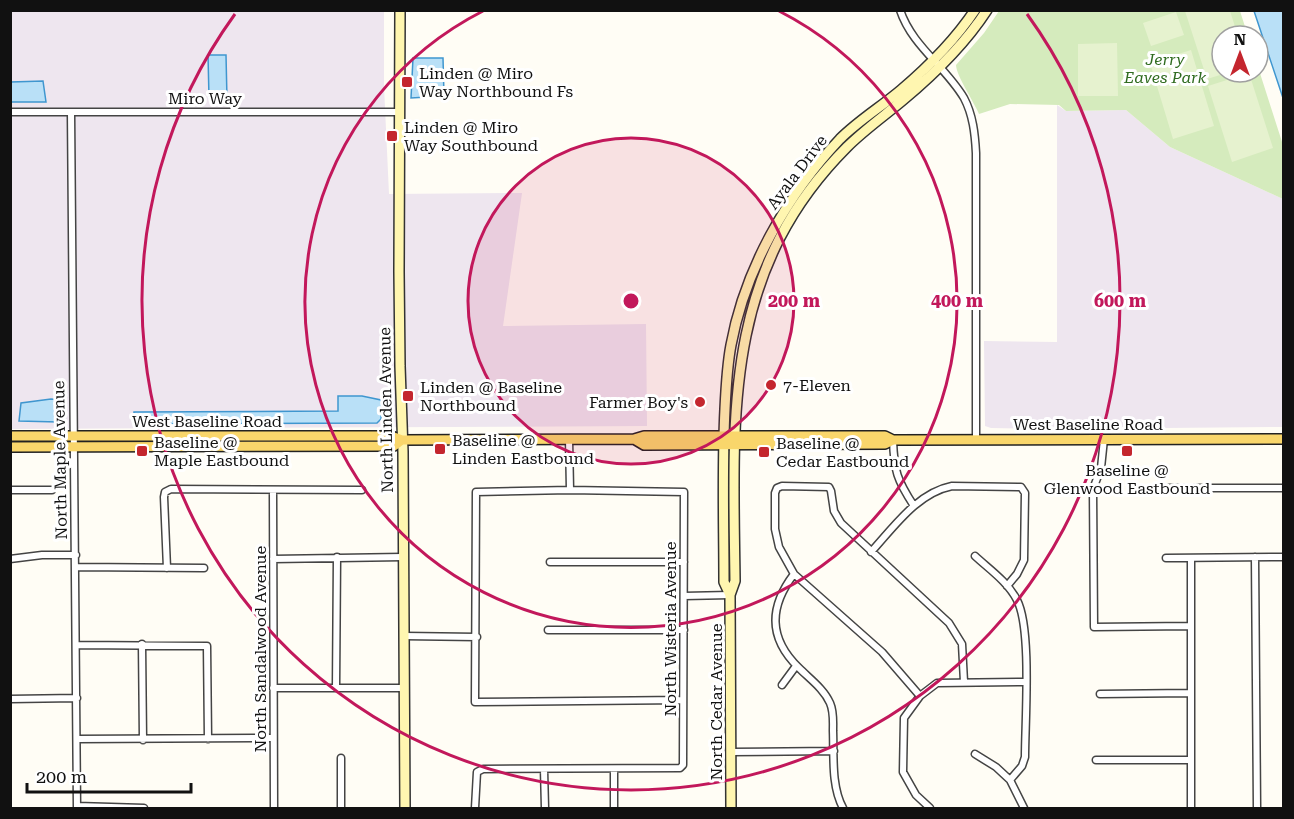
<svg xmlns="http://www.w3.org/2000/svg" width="1294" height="819" font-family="'Roboto Serif',serif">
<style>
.industrial{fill:#eee6ef}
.green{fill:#d5ebbd}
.pitch{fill:#e6f2cf}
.water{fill:#b9e0f7;stroke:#3f96cf;stroke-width:1.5}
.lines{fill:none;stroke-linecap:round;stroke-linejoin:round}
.street-casing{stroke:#444;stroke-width:9}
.secondary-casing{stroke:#333;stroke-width:12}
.primary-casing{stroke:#222;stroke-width:12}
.street{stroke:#fff;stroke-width:6}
.secondary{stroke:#fff6b0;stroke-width:9}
.primary{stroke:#f9d66b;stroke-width:9}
.ring{fill:none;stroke:#c2185b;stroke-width:3}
.poi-dot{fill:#c4262e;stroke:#fff;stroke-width:2}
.labels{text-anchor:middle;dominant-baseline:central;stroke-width:6;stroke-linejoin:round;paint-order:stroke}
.park-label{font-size:16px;font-style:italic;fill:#2f6b1f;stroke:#fff}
.poi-label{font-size:16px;fill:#111;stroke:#fff;text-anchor:start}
.street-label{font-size:16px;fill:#111;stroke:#fff}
.centre{fill:#c2185b;stroke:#fff;stroke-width:3}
.ring-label{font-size:18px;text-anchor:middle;font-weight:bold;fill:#c2185b;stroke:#fff;stroke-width:6;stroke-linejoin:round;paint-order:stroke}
</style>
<rect width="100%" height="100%" fill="#fffdf5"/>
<path class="industrial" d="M10 11H384V86L389 194 522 193 503 326 646 324 647 426 11 429Z
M1057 105 1066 111 1126 110 1170 147 1283 199V427L1058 429 991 428 985 426 984 341 1057 342Z"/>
<path class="green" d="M999 11H1240L1248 36H1222V72H1258V67L1283 145V199L1170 147 1126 110 1066 111 1059 105 1010 104 979 114C974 102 956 75 956 65L984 33Z"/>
<path class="pitch" d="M1185 11H1230L1238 36H1222V72H1230L1207 79Z
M1176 12 1184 35 1151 46 1143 23Z
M1117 43 1118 96H1078V44Z
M1191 50 1214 126 1173 139 1150 63Z
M1249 73 1273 148 1232 162 1208 86Z"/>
<path class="water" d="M1254 11H1283V98Z
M208 55H226L227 99 209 98Z
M413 58H443L444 96 411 98Z
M43 81 46 102H11V82Z
M338 396H362L381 400 382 402 381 419 377 423 134 424V412L338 411Z
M51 399 61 400 58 422 19 421 21 403Z"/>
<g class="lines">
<g class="street-casing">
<path id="street" d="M900 10C912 46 945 66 964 98 973 115 975 134 976 153V439
M10 112H400
M71 112 77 808
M569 439 570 490
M1104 439 1101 468 1093 489 1094 627 1190 626
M893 440C894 471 897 480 914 506
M1169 488H1284
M10 490H52
M273 490 274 808
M871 552C894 527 917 493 952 486L1021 487 1025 493 1024 560 1017 574 1007 586
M975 556C989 569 1008 582 1017 600 1032 629 1025 721 1025 757L1022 766 1010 780 996 767 975 754
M1255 557 1257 808
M1166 558 1284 557
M10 559 42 555H76
M273 559 403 557
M550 562H684
M76 567 204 568
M167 568 164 497 165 492 171 489 362 490
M794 574C769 607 768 638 799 668 810 679 824 689 830 703 834 712 833 722 833 731 834 755 831 786 843 808
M684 596 730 595
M548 630H684
M404 636 477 637
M142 644 143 740
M76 645 207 646 208 739
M782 685 796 666
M273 688H404
M336 688 337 557
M1100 694 1190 693
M920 696 882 652 794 574 779 547 775 529V493L777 488 782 486 829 487 831 491 834 511 841 523 949 623 962 644 964 682
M10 699 77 698
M77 739 273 738
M731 752 834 751
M341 758V808
M1096 760H1190
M544 769 545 808
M1010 780 1024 808
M77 806 144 808
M475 808 477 772 483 769 680 768 683 765C683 674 684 583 684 492L570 490 476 492 475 702 683 700
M614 808V769
M930 808 916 795 903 772 904 718 920 696 937 683 1026 682
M1191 808V559"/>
</g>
<g class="secondary-casing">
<path id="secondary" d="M400 10 399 272 400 366 403 452 405 808
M730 595 724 582C724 525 722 467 725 409 726 388 727 366 731 345 745 269 787 195 840 139 859 120 881 107 901 90 928 67 955 40 975 10
M731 808 730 595 735 581C733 417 722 272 847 147 864 130 884 116 903 100 933 75 965 44 987 10"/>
</g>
<g class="primary-casing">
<path id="primary" d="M10 436H391L402 440 634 439 644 436H885L893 440
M634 439 644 445 885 444 893 440 1284 439
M10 447 394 446 402 440"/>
</g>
<use href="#street" class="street"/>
<use href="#secondary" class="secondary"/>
<use href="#primary" class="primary"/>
</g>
<circle cx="631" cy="301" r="163" fill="#c2185b" fill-opacity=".12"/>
<g class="ring">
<circle cx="631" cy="301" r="163"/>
<path d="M779 11A326 326 0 1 1 483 11"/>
<path d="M1027 14A489 489 0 1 1 235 14"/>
</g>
<g class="poi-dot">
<rect x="401" y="76" width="12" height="12" rx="3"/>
<rect x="386" y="130" width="12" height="12" rx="3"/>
<circle cx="771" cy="385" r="6"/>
<rect x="402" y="390" width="12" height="12" rx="3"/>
<circle cx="700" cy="402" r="6"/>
<rect x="434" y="443" width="12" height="12" rx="3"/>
<rect x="136" y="445" width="12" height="12" rx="3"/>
<rect x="1121" y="445" width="12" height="12" rx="3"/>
<rect x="758" y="446" width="12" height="12" rx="3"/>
</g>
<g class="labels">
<g class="park-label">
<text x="1165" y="59">Jerry<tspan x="1165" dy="18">Eaves Park</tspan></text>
</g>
<g class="poi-label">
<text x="419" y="73">Linden @ Miro<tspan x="419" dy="18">Way Northbound Fs</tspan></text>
<text x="404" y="127">Linden @ Miro<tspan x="404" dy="18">Way Southbound</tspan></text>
<text x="783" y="385">7-Eleven</text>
<text x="420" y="387">Linden @ Baseline<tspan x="420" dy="18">Northbound</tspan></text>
<text x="688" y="402" text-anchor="end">Farmer Boy's</text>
<text x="452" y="440">Baseline @<tspan x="452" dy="18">Linden Eastbound</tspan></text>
<text x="154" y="442">Baseline @<tspan x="154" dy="18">Maple Eastbound</tspan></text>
<text x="776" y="443">Baseline @<tspan x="776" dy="18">Cedar Eastbound</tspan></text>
<text x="1127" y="470" text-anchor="middle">Baseline @<tspan x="1127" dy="18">Glenwood Eastbound</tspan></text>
</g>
<g class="street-label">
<text x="205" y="98">Miro Way</text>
<text transform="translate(797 172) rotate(-53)">Ayala Drive</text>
<text transform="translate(386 410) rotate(-91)">North Linden Avenue</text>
<text x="207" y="421">West Baseline Road</text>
<text x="1088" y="424">West Baseline Road</text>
<text transform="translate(60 460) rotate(-91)">North Maple Avenue</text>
<text transform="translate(670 629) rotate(-90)">North Wisteria Avenue</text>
<text transform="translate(260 649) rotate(-90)">North Sandalwood Avenue</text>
<text transform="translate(716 702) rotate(-90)">North Cedar Avenue</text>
</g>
</g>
<circle cx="631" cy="301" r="9" class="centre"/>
<g class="ring-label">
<text x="794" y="307">200 m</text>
<text x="957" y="307">400 m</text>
<text x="1120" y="307">600 m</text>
</g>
<rect width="1294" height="819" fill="none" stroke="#111111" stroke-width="24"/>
<g transform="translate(1240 54)"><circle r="28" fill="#ffffff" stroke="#a0a0a0" stroke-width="1.5"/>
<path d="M0-4.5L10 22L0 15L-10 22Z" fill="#c4262e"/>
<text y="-9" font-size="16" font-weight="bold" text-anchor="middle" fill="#111111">N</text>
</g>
<path d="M27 783v9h164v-9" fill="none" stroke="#111111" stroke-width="3"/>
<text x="36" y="783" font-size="18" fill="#111111" stroke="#ffffff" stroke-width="4.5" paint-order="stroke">200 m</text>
</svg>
